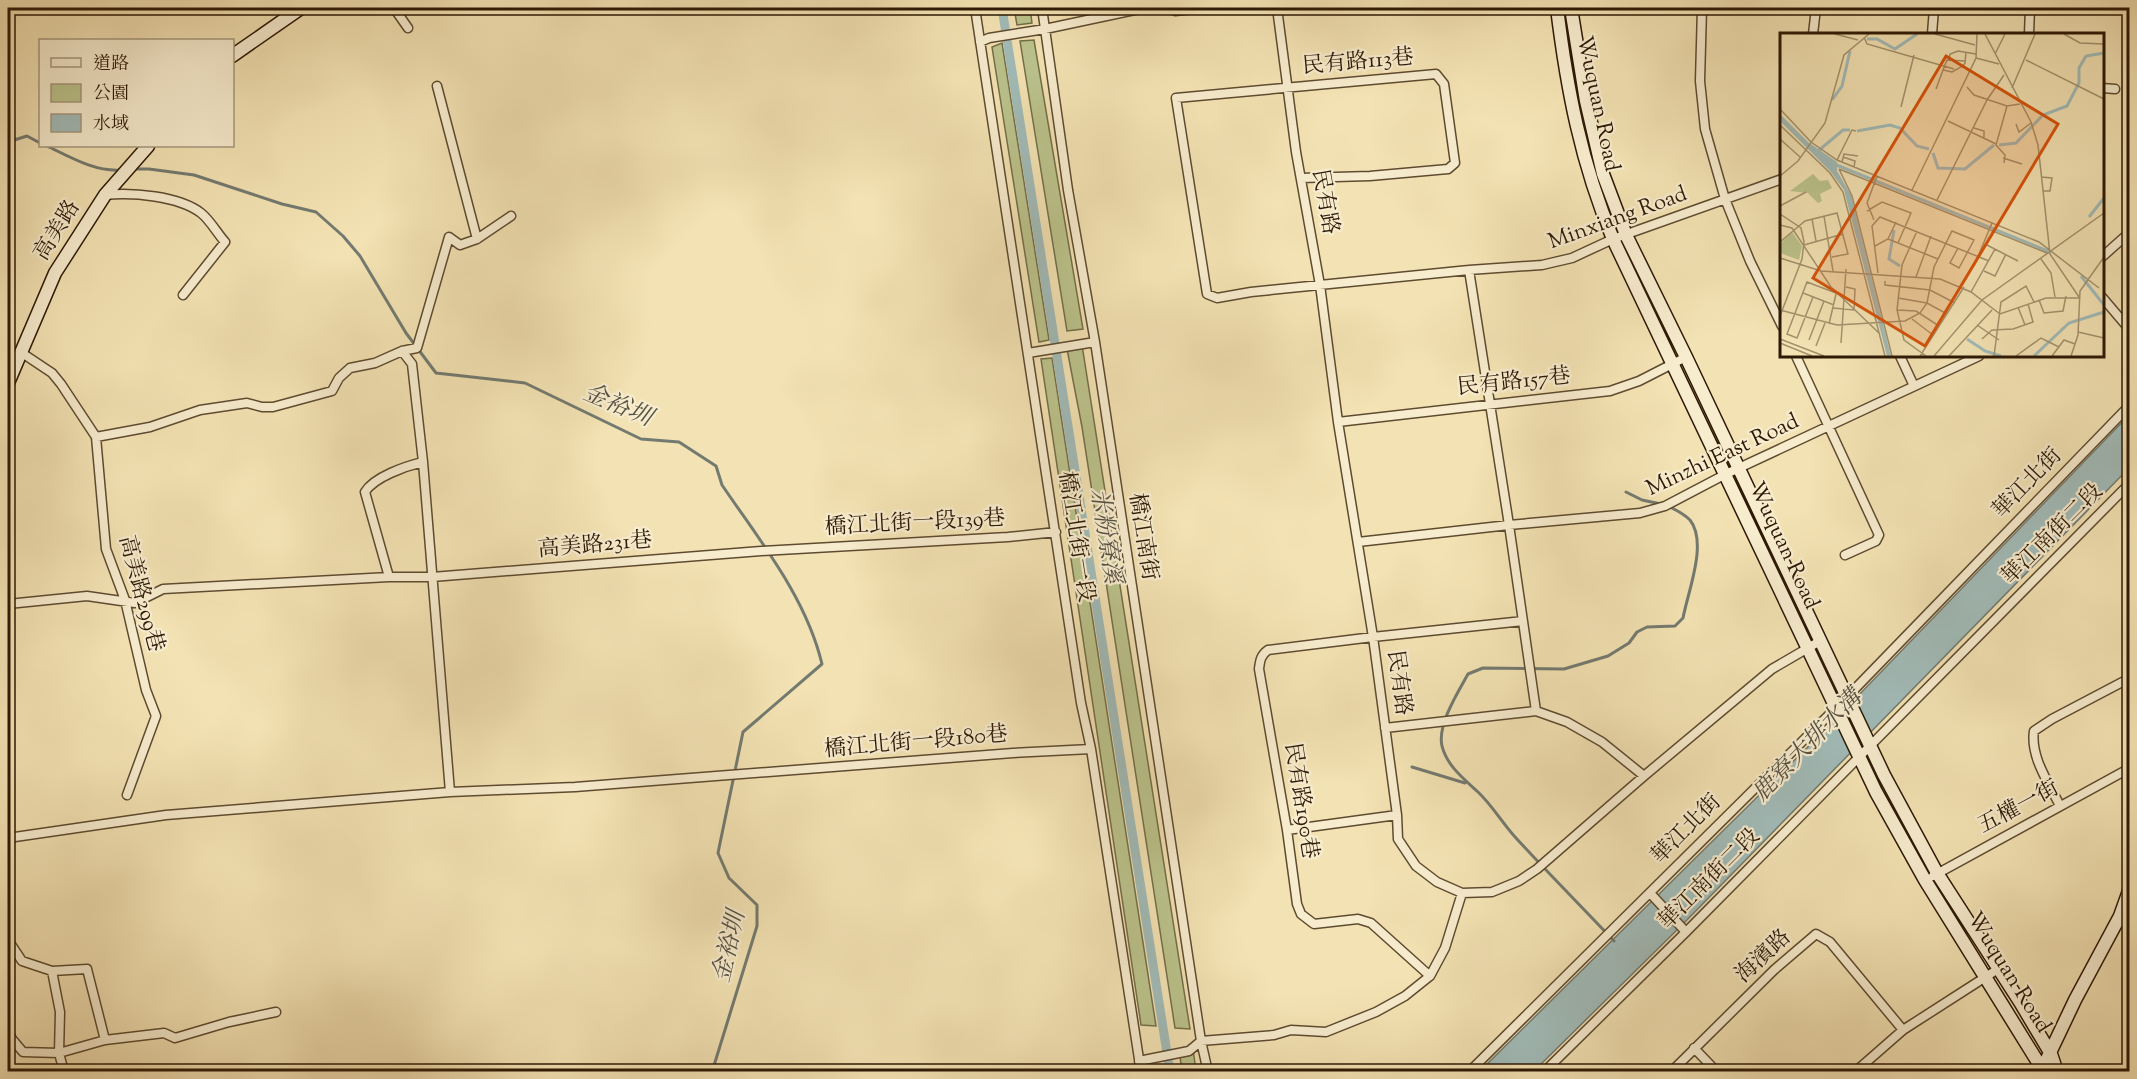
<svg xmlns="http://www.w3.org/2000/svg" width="2137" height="1079" font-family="'Sorts Mill Goudy','Noto Serif TC',serif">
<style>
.green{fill:#bbc38c;stroke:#746e48;stroke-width:1.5}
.water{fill:#a1bbb8;stroke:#737a70;stroke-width:1.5}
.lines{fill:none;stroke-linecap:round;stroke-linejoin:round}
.stream{stroke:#737a70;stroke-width:3}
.canal{stroke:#a1bbb8;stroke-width:9}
.street-casing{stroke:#5e4b30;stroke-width:11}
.secondary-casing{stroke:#2d1905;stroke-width:15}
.street{stroke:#f7ecce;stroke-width:8}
.secondary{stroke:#f7ecce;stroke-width:12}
.labels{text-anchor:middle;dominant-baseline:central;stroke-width:4.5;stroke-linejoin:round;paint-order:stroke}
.street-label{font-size:22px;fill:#2d1905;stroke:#f7ecce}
.water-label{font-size:24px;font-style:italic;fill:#565244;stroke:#f7ecce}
.inset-river{fill:none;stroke:#a1bbb8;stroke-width:3}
.inset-road{fill:none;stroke:#a4926d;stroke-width:1.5}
.view{fill:#d5530b;fill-opacity:0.15;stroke:#d5530b;stroke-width:3}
.inset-edge{fill:none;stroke:#2d1905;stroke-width:3}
</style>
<rect width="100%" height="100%" fill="#f3e2b3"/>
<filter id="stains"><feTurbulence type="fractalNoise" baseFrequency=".00333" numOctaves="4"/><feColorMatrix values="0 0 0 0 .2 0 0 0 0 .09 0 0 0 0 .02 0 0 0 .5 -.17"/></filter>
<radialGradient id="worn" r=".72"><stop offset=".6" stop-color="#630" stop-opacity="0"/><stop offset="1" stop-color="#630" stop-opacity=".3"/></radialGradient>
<path class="green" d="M1014 8H1030L1032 23 1017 25Z
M1034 40 1083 329 1067 331 1020 41Z
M1002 43 1049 340 1039 342 992 47Z
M1082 345 1190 1029 1175 1028 1082 427 1067 349Z
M1052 358 1156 1026 1141 1025 1041 359Z
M1193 1049 1196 1071H1182L1179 1050Z"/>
<path class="water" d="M2129 415V468L1684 923 1534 1071 1479 1072 1828 727Z"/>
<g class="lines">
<path class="stream" d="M8 142 27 136 40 143
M47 146C70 157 95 172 121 170
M133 169H149L194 175 282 204 316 212 343 236 360 256 406 333 436 373 525 383 641 439 679 442 716 466 722 485C760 541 806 597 822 664L743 732 718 853 729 878 757 905V926L712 1072
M1626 492 1642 500 1661 504
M1412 767 1465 783
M1614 941C1581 906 1548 873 1516 838 1503 824 1492 805 1478 792 1464 779 1447 766 1442 746 1437 725 1458 692 1468 674L1483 668 1564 669 1608 656 1629 643 1637 632 1647 627 1675 626 1683 618C1688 591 1708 543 1690 520 1685 515 1676 510 1670 507"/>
<path class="canal" d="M1002 8 1170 1072"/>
<g class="street-casing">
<path id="street" d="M394 8 408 28
M975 8 1081 703 1091 749 1141 1072
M1042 8 1068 190 1095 342 1201 1041 1208 1072
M1168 8 1175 11 1202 8
M1277 8 1296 152 1320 285 1338 422 1373 637 1397 815 1398 839 1416 866 1437 882 1462 893 1492 892 1519 881 1537 869 1644 776 1772 669 1820 641
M1702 8 1700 81 1705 129 1725 199 1750 261 1782 326
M1813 34 1816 8
M1932 34 1934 8
M2029 34 2030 8
M980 42 989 38 1045 29 1144 8
M437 86 477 239
M2102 88 2115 89
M1301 178 1370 176 1448 169 1455 163 1444 84 1436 74 1176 98 1207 294 1217 298 1251 292 1469 270 1542 265 1572 258 1613 239 1782 179
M105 195C132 192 179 196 201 213 210 220 217 233 225 242L183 295
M2102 257 2130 232
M1469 270 1509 525 1536 711
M2102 297 2130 330
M402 351 412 364 423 462 450 792
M22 353 52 373 61 384 96 437 106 549 125 600 146 690 156 716 127 795
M1028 353 1095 342
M1796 356 1879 535 1876 541 1845 555
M1900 356 1914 386
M1338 422 1610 391 1639 381 1686 357
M96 437 150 427 200 410 247 403 262 407H273L332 391 339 378 350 368 375 363 402 351 417 348 449 237 460 245 477 239 511 216
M1358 542 1509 525 1640 513 1665 506 1726 474 1979 356
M389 577 365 492C374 477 406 466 423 462
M8 604 87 596 135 603 163 589 389 577H432L761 551 1008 537 1056 532
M1385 728 1536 711 1567 722 1602 742 1644 776
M2060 806C2049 783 2030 757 2034 731L2052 719 2130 678
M1287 830 1397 815
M8 838 166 815 450 792 575 787 1013 753 1091 749
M1933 876 2130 768
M1650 893 1686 932
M8 940 22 961 52 971 87 969 105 1040 59 1053 23 1052 12 1039 8 1031
M52 971 60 1012 59 1053 64 1072
M1430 976 1371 923 1358 919 1314 924 1301 914 1297 904 1287 830 1259 669C1260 660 1261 655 1268 650L1373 637 1523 621
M105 1040 164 1033 175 1038 229 1022 276 1012
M1694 1048 1717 1072
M1139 1061 1189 1051 1201 1041 1274 1035 1291 1030 1326 1032 1376 1012 1405 996 1430 976 1445 948 1462 893
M1469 1072 1847 697 2130 405
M1544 1072 1686 932 2130 483
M1671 1072 1774 970 1816 934 1830 942 1903 1030
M1855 1072 1903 1030 1998 969"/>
</g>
<g class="secondary-casing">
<path id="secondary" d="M1557 8C1567 89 1581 163 1613 239L1876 792 1925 880 2044 1072
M1571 8 1586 101 1603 174 1626 235 1686 357 1884 775 1937 873 2020 1002 2051 1054 2057 1072
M232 56 301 8
M8 383 55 273 105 195 148 146
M2047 1059 2075 1000 2120 916 2130 888"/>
</g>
<use href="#street" class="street"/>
<use href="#secondary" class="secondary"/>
</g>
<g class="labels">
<g class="street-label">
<text transform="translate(1358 63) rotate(-5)">民有路113巷</text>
<text transform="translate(1597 104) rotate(78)">Wuquan Road</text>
<text transform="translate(1324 202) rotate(80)">民有路</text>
<text transform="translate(1618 219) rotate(-20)">Minxiang Road</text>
<text transform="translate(58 231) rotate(-58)">高美路</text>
<text transform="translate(1514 383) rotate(-6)">民有路157巷</text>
<text transform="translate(1723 456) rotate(-25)">Minzhi East Road</text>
<text transform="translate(2028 484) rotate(-46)">華江北街</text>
<text transform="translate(915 524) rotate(-3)">橋江北街一段139巷</text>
<text transform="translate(2053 535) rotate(-45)">華江南街二段</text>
<text transform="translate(1075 537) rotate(81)">橋江北街一段</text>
<text transform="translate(1142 537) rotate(81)">橋江南街</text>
<text transform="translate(595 546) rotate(-5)">高美路231巷</text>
<text transform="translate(1783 546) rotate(65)">Wuquan Road</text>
<text transform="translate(140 594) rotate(75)">高美路299巷</text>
<text transform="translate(1398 683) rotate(82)">民有路</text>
<text transform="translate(916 743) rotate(-5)">橋江北街一段180巷</text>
<text transform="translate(1300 801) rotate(81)">民有路190巷</text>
<text transform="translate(2019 808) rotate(-28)">五權一街</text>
<text transform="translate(1687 830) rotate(-45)">華江北街</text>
<text transform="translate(1710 880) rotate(-45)">華江南街二段</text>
<text transform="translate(1764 957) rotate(-43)">海濱路</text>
<text transform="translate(2008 973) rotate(58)">Wuquan Road</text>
</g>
<g class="water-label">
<text transform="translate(617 406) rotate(23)">金裕圳</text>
<text transform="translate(1105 536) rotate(81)">米粉寮溪</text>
<text transform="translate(1808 746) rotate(-46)">鹿寮大排水溝</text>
<text transform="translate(730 947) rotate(-77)">金裕圳</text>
</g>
</g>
<g transform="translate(1780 33)">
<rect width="324" height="324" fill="#f3e2b3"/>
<path d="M33 141 40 148 48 147 52 155 40 161 42 168 38 170 28 160 10 158ZM12 199 22 213 19 227 0 220V211Z" fill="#bbc38c"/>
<path d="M0 81 28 109 57 129V138L71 162 111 323H107L64 157 51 139 0 88Z" fill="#a1bbb8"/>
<path class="inset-river" d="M87 6H97L115 16 137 1M52 67 62 53 70 18M77 98 110 92 120 95 137 113 149 116M219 112 236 110 263 82 287 73 299 50V35L306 23 324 20M38 118 63 97H70M153 120 158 135 185 136 214 112M54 131 270 219M309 184 324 165M114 197 109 226 120 233M301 243 324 272M187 306 205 318 221 323M254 323 289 290 324 279"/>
<path class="inset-road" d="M55 1 78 7M155 1 195 12M205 1 251 89 258 112 270 221 299 264M284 1 300 10 324 11M84 4 87 11 174 36M215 21 225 1M196 25 219 31M169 27 170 21 178 18 196 21M246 27 324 66M185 28 167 27 163 37 172 39 183 33 185 30 186 19M187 54 194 62 227 73 240 71M232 55 255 1M156 56 163 37M121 74 134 22M0 76 31 109 57 127 259 209 319 255M168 88 216 111M236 91 239 99 251 90M0 92 50 140 63 159 105 323M194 95 204 98V106M0 106 20 124M63 124 75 128 74 134M223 125 242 131M57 127 72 97 76 98M62 129 64 121 78 123M224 130 225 122 216 112 227 73M59 136 267 220M59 136 72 163 112 323M0 143 18 128 45 90 64 22 89 1M261 144 272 145 270 158H263M132 157 196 25 197 1M157 167 207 67 224 42M0 173 26 159M87 178 102 169 131 180 118 210M0 181 21 195 24 209 22 226 0 283M44 183 53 238M32 186 36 208M94 187 87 170 97 143M0 192 12 195 51 254 100 301M137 198 122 232 117 277 124 307 146 323M108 206 158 226M0 209 25 188 57 180 68 221 52 224M205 211 238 228M24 212 63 201M95 213 108 206 116 189M0 225 41 238 160 246 191 259 220 281 266 265H299M261 226 271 240 275 264M194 233 212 190M204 238 215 243 226 221M98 240 92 193 100 184 209 228M136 244 151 203M105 248V252L150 257 175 270M191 259 215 216M23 260 54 272M33 264 17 305 7 301 27 249 56 260M118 265 147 270 167 281M259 267 264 280 283 278 286 263M238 274 245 292M53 275 74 277 75 256 66 254M0 277 57 292 125 288 140 280 147 270 154 234 172 198 194 207 179 235 170 230 178 215M117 277 136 278 159 293M132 286 153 302M49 291 56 261M197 292 219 307M298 299 324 305M0 306 44 323M202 306 212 297 233 296 253 289 248 271M29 307 44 268M0 310 32 323M61 310 66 236M36 313 45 290M140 323 184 254M154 323 202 267 324 180M169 323 212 277M214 323 221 269 246 253 254 269M236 323 261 305 279 314M272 323 284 307 295 311M291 323 298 302 300 258 324 224"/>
<path class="view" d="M166 23 278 91 145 313 33 245Z"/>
<rect width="324" height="324" class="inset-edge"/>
</g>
<rect width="2137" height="1079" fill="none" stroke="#f3e2b3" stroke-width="30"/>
<rect x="9" y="9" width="2119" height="1061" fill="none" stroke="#2d1905" stroke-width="3"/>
<rect x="15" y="15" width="2107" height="1049" fill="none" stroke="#2d1905" stroke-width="1.5"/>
<rect x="39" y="39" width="195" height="108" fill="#f7ecce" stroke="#a6987e" stroke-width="1.5"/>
<rect x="51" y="58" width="30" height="9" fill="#f7ecce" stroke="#a6987e" stroke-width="1.5"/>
<text x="93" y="69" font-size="18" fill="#2d1905">道路</text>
<rect x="51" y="84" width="30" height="18" fill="#bbc38c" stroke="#a6987e" stroke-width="1.5"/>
<text x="93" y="99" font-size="18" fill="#2d1905">公園</text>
<rect x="51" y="114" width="30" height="18" fill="#a1bbb8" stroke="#a6987e" stroke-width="1.5"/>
<text x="93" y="129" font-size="18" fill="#2d1905">水域</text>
<rect width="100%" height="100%" filter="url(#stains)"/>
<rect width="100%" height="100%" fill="url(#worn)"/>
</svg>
